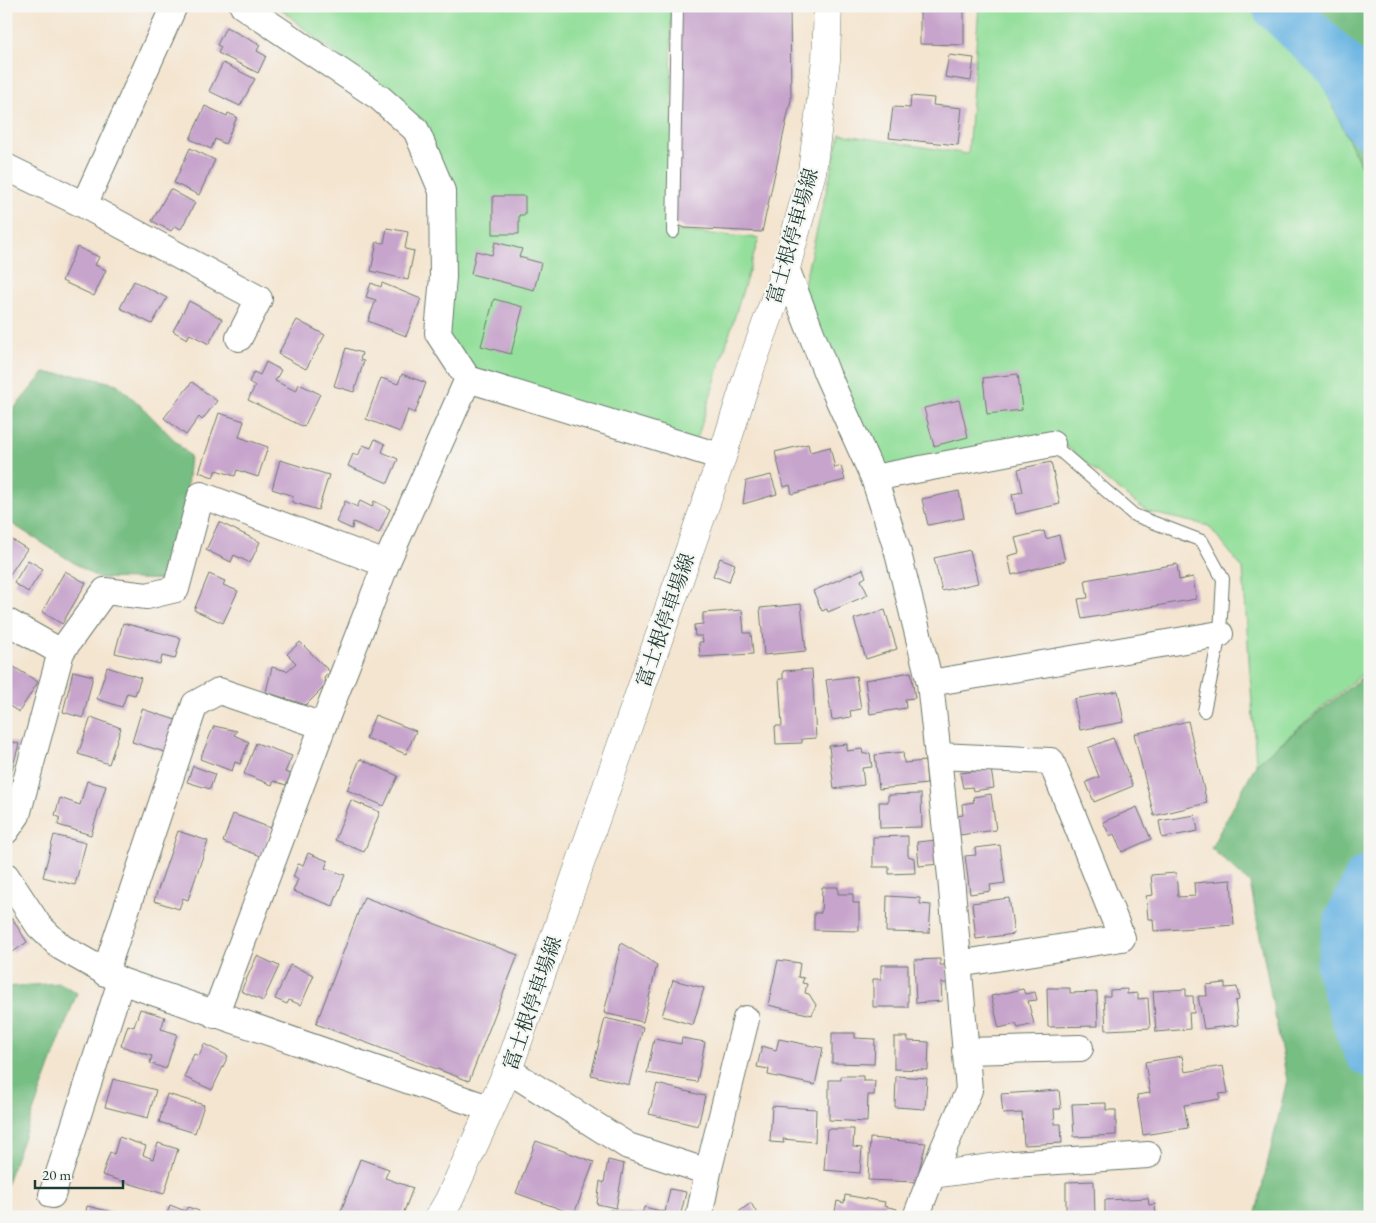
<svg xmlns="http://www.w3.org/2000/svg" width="1376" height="1223" font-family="'EB Garamond','Noto Serif JP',serif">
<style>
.green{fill:#94df9b;stroke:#5a8e68}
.forest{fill:#77be83;stroke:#4b7e5c}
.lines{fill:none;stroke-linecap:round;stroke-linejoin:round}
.river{stroke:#6ab5e3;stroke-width:52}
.building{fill:#c7a4cc}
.service-casing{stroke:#6a786b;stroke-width:14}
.minor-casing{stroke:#6a786b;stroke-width:28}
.secondary-casing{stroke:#6a786b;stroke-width:29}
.service{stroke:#fff;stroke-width:12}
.minor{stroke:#fff;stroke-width:26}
.secondary{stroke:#fff;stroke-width:28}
.labels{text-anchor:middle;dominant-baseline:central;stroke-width:4.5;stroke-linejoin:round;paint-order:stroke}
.street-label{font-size:20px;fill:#1f3d34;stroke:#f6f6f2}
</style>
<rect width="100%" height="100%" fill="#f6f6f2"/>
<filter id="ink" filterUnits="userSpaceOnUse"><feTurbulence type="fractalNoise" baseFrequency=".02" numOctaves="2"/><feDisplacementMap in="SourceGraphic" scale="10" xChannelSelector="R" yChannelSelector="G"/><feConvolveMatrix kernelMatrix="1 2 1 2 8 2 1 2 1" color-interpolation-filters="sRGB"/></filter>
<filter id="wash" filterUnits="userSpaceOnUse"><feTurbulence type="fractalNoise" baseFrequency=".0096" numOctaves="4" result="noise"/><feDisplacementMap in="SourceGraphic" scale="20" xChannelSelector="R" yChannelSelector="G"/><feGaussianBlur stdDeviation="1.12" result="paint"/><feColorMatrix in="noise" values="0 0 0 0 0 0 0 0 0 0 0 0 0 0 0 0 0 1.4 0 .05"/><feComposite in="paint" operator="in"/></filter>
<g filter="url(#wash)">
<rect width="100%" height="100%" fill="#f4e5d0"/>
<path class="green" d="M277 6H671L673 231 759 238 694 449 468 379 444 335 430 132Z
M979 6H1247L1316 70 1370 185V638L1363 673 1256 764 1243 569 1209 526 1148 512 1113 486 1058 439 879 471 803 288 840 134 968 154Z"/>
<path class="forest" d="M1247 6H1370V185L1316 70Z
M44 373 78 375 117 384 142 407 190 456 178 580 98 578 6 520V418Z
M1370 639V1217H1255L1287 1080 1250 883 1211 848 1256 764 1362 677Z
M60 983 77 993 6 1185V987Z"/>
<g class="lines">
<path class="river" d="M1278 6 1343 68 1370 123
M1370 880 1350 921 1342 968 1361 1030 1370 1051"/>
</g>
<g id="blocks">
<path class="building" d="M681 6H790L791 100 762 232 685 228 674 223Z
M920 6H964V45L920 44Z
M226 27 260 45 257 51 266 56 258 73 218 53 221 47 217 45Z
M949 55 974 58 971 81 945 77Z
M223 63 255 79 240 106 209 91Z
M911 96 934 98 933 105 962 108 958 145 889 138 893 107 910 108Z
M205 106 227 116 228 113 237 117 225 144 215 139 211 149 190 139Z
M190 148 215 160 199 195 174 183Z
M170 189 195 203 181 229 175 226 171 231 152 221Z
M493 196H525V215H519V234H493Z
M387 228 408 232 405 249 414 251 408 280 371 271 377 242 384 243Z
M495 242 522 249 519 257 541 263 534 290 471 274 476 251 492 255Z
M77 247 99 257 95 265 106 270 94 296 62 281Z
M134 281 167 298 152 324 120 308Z
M371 283 381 287 382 283 421 299 406 336 368 321 376 300 366 297Z
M494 299 523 307 511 354 481 346Z
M189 301 222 319 209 344 190 334 187 339 173 331Z
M297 320 325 335 306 369 278 354Z
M346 348 362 353 360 360 364 361 354 392 334 386Z
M266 362 281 370 275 381 296 391 299 384 320 394 304 427 248 400 255 386 249 382 254 372 260 375Z
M402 374 426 383 415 413 408 410 400 432 366 419 381 378 398 384Z
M1018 374 1022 410 987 414 983 378Z
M192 382 217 401 202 420 199 417 186 435 164 418Z
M959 400 968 437 934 446 924 408Z
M219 413 244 421 239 437 268 447 258 477 237 470 235 476 216 470 213 477 199 472Z
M375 439 385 444 382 452 398 459 388 483 348 466 353 454 358 456 363 445 371 448Z
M808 444 810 452 830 447 835 468 841 466 845 480 792 494 790 485 784 487 775 452Z
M280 460 329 475 318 510 292 502 293 496 272 489Z
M1051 462 1060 504 1016 514 1012 494 1023 492 1018 469Z
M771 475 777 494 743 504 746 481Z
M959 491 964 518 928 525 922 499Z
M345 501 357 507 360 501 372 507 374 501 390 509 379 533 353 522 352 529 336 522Z
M219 522 260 542 250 563 234 555 231 562 206 550Z
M1044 531 1046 539 1059 535 1065 561 1012 575 1008 556 1019 553 1015 538Z
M6 536 27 549 6 580Z
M970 550 978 583 942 591 934 558Z
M720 558 735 564 729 582 713 576Z
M28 560 43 569 28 592 14 583Z
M1177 564 1179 580 1193 577 1196 599 1082 619 1078 599 1088 598 1085 580Z
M863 569 866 577 861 580 868 595 828 612 827 609 822 611 813 591Z
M65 571 86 583 62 624 42 612Z
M209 574 225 581 223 585 238 591 223 623 194 610Z
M801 604 806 651 764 655 760 608Z
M742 610 744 633H751L753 654 700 657 699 642H703L702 636H695L694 625 703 624V613Z
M885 610 897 649 866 659 854 619Z
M123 623 181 638 175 659 162 656 160 664 115 653Z
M300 642 330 672 324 678 326 685 306 705 266 692 272 667 287 671 296 663 287 654Z
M6 662 38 682 19 712 6 704Z
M107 667 141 678 135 695 127 693 122 707 97 699Z
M812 669 816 738 802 739V743L776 744 775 726H782L779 679H783V671Z
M73 671 93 676 83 718 63 712Z
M911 672 915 698 905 699 906 708 870 714 865 680Z
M856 676 861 709 850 711 851 717 832 720 826 680Z
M1118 691 1124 722 1080 730 1074 699Z
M142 709 179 721 168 753 132 742Z
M375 715 416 731 406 754 366 738Z
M91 717 121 728 109 764 78 754Z
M1188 721 1207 803 1154 816 1134 734Z
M214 726 237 731 234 735 249 742 240 764 235 762 232 771 200 759Z
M1113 738 1133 786 1094 802 1086 782 1099 777 1088 748Z
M6 740 19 744 7 788H6Z
M256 743 292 756 285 772 291 774 286 785 274 781 272 785 244 774Z
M847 744V751L862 749 863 754 870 753 872 767 862 768 864 785 834 789 829 746Z
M903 752 904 763 925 761 927 784 879 789 875 755Z
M360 759 398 776 384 806 347 790Z
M193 766 215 774 210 789 187 782Z
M991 769 994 788 973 791 972 787 963 788 960 773Z
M87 781 106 786 91 835 58 825 60 818 55 815 60 798 80 805Z
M921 794 922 827 880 828 879 802H888V795Z
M991 794 996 830 960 835 957 816 963 815 962 804 974 802 973 797Z
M351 800 380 812 364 852 335 840Z
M1137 807 1151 839 1122 852 1114 834 1110 836 1103 822Z
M233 814 271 828 261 856 223 842Z
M1195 815 1198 831 1162 838 1159 821Z
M178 831 208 841 188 900 183 898 179 909 154 901Z
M54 835 86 843 75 885 43 877Z
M908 836V856L914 858 915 873 889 874V867H873V837Z
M937 840 939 864 919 866 917 842Z
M1000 845 1005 883 990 885 991 891 970 894 965 856 976 855 975 848Z
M308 853 328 861 325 868 345 875 333 906 293 891 298 879 293 877 298 864 303 865Z
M1176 873 1178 897 1195 896 1194 883 1231 880 1234 925 1154 931 1153 919H1148L1146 896 1153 895 1151 875Z
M822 887H838V894H853V903H859V931L814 930V913H821Z
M887 896 920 898V904L931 905 929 933 886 932Z
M364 897 518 955 469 1081 316 1024Z
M1009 898 1014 934 976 939 972 903Z
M12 918 27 942 13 952 6 941V922Z
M621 943 657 965 643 1022 604 1013Z
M257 956 279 966 263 1001 241 991Z
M940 959V965H947L948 983H941L942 1001 916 1003 914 960Z
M778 960 800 963 798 977 804 978 802 983 807 984 805 993 809 994 816 1005 812 1015 768 1005Z
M290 965 314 975 301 1005 289 1000 287 1004 275 999Z
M881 965H908V1007H873V979H881Z
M673 980 704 988 693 1025 662 1016Z
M1225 983V988L1237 987 1239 1000 1235 1001 1238 1025 1204 1029 1198 996H1207L1206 985Z
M1047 988H1070V993L1097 992 1098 1026 1048 1027Z
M1023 989 1025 994 1035 992 1037 1000 1028 1001 1034 1024 1018 1028 1016 1024 999 1028 991 996Z
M1127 989V994L1138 993V999L1148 998 1150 1028 1106 1030 1104 996H1110V990Z
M1186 989V996H1193L1194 1013H1189L1190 1029 1156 1032 1153 991Z
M140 1009 165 1017 161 1029 177 1034 166 1069 150 1063 152 1056 121 1046 128 1025 134 1027Z
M605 1018 643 1027 629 1085 591 1075Z
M832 1033H855V1038L875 1039 874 1064 832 1063Z
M894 1037H908V1041L929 1042 928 1070 894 1069Z
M682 1038 705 1042 697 1082 647 1073 654 1039 681 1044Z
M779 1039 823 1048 815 1085 768 1075 769 1069 757 1067 762 1046 776 1050Z
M204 1044 228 1056 212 1090 184 1077 194 1054 199 1056Z
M1182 1056 1185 1072 1223 1066 1228 1093 1219 1094 1220 1099 1184 1105 1188 1128 1143 1135 1137 1095 1150 1093 1145 1062Z
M841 1076H863V1081H875L874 1095H868L867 1122 829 1120V1080H841Z
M896 1076 927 1078 925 1109 895 1107Z
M113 1079 156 1090 148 1118 105 1107Z
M657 1084 705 1096 698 1126 649 1114Z
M1059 1090 1061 1109H1054L1055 1124H1061L1062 1143 1024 1145 1022 1113 1003 1114 1001 1094Z
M167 1094 204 1105 195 1133 159 1122Z
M1106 1103V1110H1116V1135L1074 1137 1072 1104Z
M772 1106 816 1109 815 1142 783 1139 784 1143 770 1142Z
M827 1129H854L853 1147 862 1148 860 1173 824 1170Z
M119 1137 146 1146 143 1155 153 1159 158 1143 178 1149 164 1194 102 1175 110 1152 114 1154Z
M870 1138 926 1143 916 1182 868 1180Z
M536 1141 594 1162 574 1214 516 1193Z
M360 1159 389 1169 385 1178 413 1188 402 1217H348L340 1214Z
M608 1160 624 1164 616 1208 597 1204 600 1181 604 1183Z
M1094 1181 1095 1217H1066V1182Z
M670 1189 686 1192 680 1217H609L610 1210 642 1214 644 1207 665 1212Z
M845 1195 885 1202 884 1206 897 1209 896 1217H834L837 1201 844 1203Z
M1148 1198 1149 1205 1155 1204 1156 1217H1105V1200Z
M751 1203 759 1217H739L737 1213Z
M170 1205 185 1211 188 1207 199 1211 197 1217H166Z
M87 1206 130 1216V1217H85Z"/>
</g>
</g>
<g filter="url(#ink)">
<use href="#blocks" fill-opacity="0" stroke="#6a786b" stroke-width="1"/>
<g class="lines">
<g class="service-casing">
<path id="service" d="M673 232 677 6
M1052 444 1134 515 1202 541 1223 579 1220 634 1204 711"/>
</g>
<g class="minor-casing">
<path id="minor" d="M243 6 380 98 416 130 442 191 443 277 438 333 468 379 722 457
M6 167 84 205 259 299 239 338
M84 205 174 6
M786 268 827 374 874 478 897 549 930 683 951 877 969 1090 932 1175 916 1217
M874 478 1052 444
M6 621 61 652 17 815 6 831
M61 652 105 591 147 596 176 589 201 495 386 564
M930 683 1220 634
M938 756 1051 761 1122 938 958 964
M6 876 39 926 61 947 121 981 491 1109
M105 973 195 704 219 691 323 726
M215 1015 323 726 386 564 468 379
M965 1051 1080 1048
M508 1070 628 1146 708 1172
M932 1175 1013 1164 1148 1155
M52 1195 121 981
M699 1217 708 1172 746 1019"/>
</g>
<g class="secondary-casing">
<path id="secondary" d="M439 1217 449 1200 508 1070 722 457 748 375 786 268 812 172 826 60 828 6"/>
</g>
<use href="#service" class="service"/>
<use href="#minor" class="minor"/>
<use href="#secondary" class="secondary"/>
</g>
</g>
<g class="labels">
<g class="street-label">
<text transform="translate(792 236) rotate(-74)">富士根停車場線</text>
<text transform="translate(665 620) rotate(-71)">富士根停車場線</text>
<text transform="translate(532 1003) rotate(-71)">富士根停車場線</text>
</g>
</g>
<rect width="1376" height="1223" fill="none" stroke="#f6f6f2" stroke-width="25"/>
<path d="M35 1180v8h88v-8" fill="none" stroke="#1f3d34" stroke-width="2.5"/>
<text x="42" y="1180" font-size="15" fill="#1f3d34" stroke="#f6f6f2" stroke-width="4" paint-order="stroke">20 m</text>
</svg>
